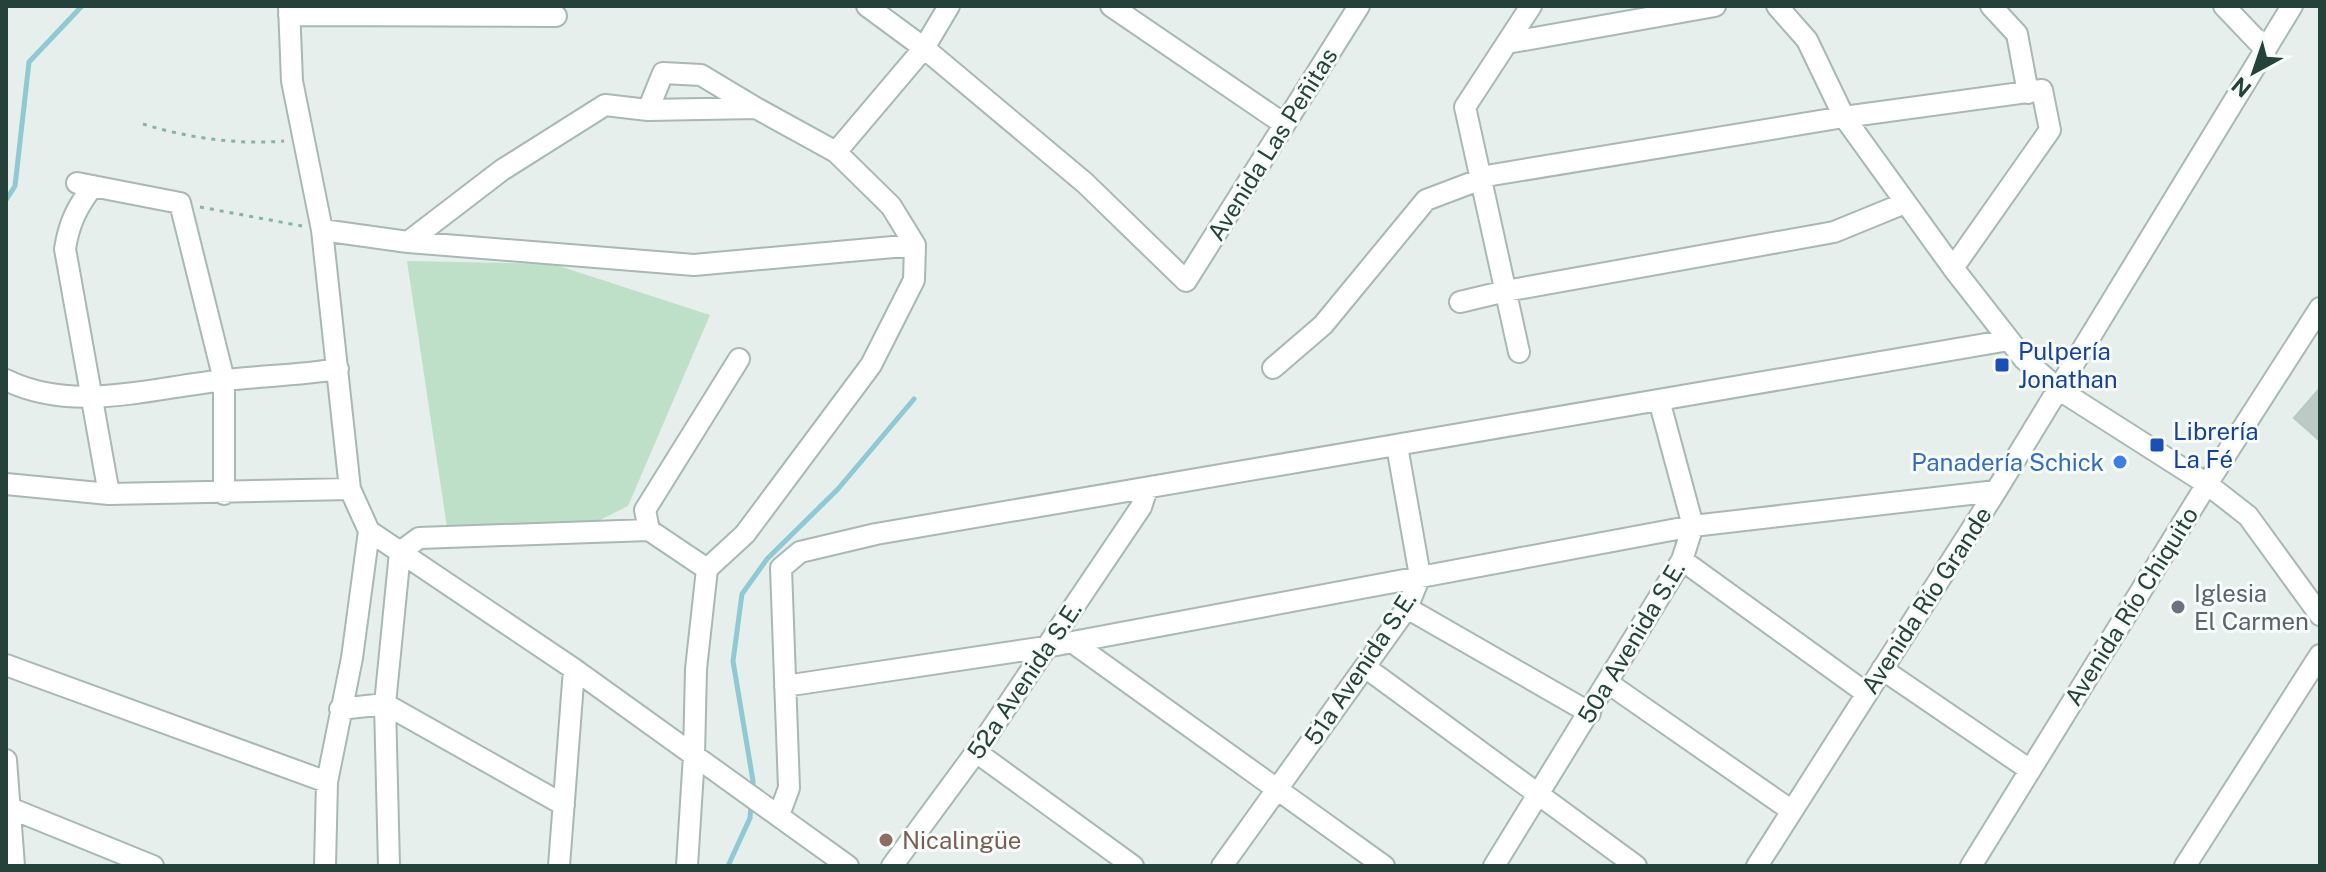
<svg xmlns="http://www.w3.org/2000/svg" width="2326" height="872" font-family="'Public Sans',sans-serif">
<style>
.green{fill:#bfe0c8}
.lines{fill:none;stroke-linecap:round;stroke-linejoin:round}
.stream{stroke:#8ec9d4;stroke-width:5}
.building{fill:#bbcac4;stroke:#b8c9c2;stroke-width:2}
.minor-casing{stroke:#a8b8b2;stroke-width:24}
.path{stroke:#86b3a5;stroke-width:3;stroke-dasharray:4 6;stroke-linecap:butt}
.minor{stroke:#fff;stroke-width:20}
.transit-dot{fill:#1a4fb4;stroke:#f7fbf9;stroke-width:3}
.shop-dot{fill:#3f7fe0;stroke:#f7fbf9;stroke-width:3}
.worship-dot{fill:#6b7280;stroke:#f7fbf9;stroke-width:3}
.education-dot{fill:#8d6e63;stroke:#f7fbf9;stroke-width:3}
.labels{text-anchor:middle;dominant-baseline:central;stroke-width:6;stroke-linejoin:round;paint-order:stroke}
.street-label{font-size:24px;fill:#24423a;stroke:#f7fbf9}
.transit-label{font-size:24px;fill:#164399;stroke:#f7fbf9;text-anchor:start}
.shop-label{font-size:24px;fill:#366cbe;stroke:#f7fbf9;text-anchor:end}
.worship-label{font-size:24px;fill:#5b616d;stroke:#f7fbf9;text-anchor:start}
.education-label{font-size:24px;fill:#785e54;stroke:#f7fbf9;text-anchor:start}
</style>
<rect width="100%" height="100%" fill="#e6efeb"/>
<path class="green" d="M407 261 553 264 710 315 628 506 582 529 448 534Z"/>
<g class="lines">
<path class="stream" d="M6 200 15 186 29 62 82 6
M753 790V781L733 661 742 594 767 559 838 489 914 399
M728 866 750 818 751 804"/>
</g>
<path class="building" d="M2320 388V441L2294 418Z"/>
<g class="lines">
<g class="minor-casing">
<path id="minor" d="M289 6 292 81 322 230 350 489 369 531 574 669 848 866
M867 6 924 48 1085 183 1186 281 1359 6
M1111 6 1284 124
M1777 6 1807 40 1844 117 1953 268 2024 359 2058 389 2207 484 2248 516 2320 615
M1991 6 2017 34 2028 93
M2224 6 2266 50
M289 15 556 16
M1507 43 1715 6
M648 110 663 73 701 75 756 108
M836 152 924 48 949 6
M77 183 180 203 224 380V494
M93 186C77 207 69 223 65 249L109 494
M322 230 408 242 694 265 915 245
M408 242 502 170 605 105 648 110 756 108 836 152 891 206 915 245 914 280 871 365 745 534 707 569 696 669 694 755 687 866
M1460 302 1506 291 1834 232 1905 203
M1519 352 1465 107 1531 6
M1273 368 1323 325 1426 200 1492 175 1844 117 2042 90 2050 130 1953 268
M6 380C75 414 154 387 226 380 263 376 301 375 338 369
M6 484 109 494 350 489
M649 530 645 510 739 359
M1682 560 1866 693
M1407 608 1590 713
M1072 642 1384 866
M6 665 327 782
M1365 667 1636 866
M1882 669 2030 770
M1608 683 1792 811
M785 686 1046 647 1693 526 1996 491
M340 709 385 704 564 805
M976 752 1133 866
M6 760 14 866
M10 808 153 866
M779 815 789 788 781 568 800 552 876 534 2009 340
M325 866 327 782 352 658 369 531
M389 866 385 704 400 552 419 538 649 530 707 569
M559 866 574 669
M892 866 976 752 1141 507 1147 489
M1222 866 1407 608 1420 576 1397 446
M1494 866 1682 560 1693 526 1659 400
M1757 866 1996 491 2292 6
M1971 866 2207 484 2320 308
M2185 866 2320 655"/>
</g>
<path class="path" d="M143 124C188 138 238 145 284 141
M200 207 302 226"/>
<use href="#minor" class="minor"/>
</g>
<g class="transit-dot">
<rect x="1994" y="357" width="16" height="16" rx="4"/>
<rect x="2149" y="437" width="16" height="16" rx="4"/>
</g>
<circle class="shop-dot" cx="2120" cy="462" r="8"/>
<circle class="worship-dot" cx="2178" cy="607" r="8"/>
<circle class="education-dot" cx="886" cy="840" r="8"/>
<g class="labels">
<g class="street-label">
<text transform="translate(1272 144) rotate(-58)">Avenida Las Peñitas</text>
<text transform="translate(1926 600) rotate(-57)">Avenida Río Grande</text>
<text transform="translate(2131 606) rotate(-58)">Avenida Río Chiquito</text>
<text transform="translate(1631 642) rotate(-59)">50a Avenida S.E.</text>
<text transform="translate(1360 668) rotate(-56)">51a Avenida S.E.</text>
<text transform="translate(1024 680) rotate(-56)">52a Avenida S.E.</text>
</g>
<g class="transit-label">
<text x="2018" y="351">Pulpería<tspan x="2018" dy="28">Jonathan</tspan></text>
<text x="2173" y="431">Librería<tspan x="2173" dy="28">La Fé</tspan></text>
</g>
<g class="shop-label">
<text x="2104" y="462">Panadería Schick</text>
</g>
<g class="worship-label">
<text x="2194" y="593">Iglesia<tspan x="2194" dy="28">El Carmen</tspan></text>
</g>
<g class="education-label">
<text x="902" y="840">Nicalingüe</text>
</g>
</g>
<rect width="2326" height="872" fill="none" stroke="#24423a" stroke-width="16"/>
<g transform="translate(2254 72) rotate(220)" stroke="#f7fbf9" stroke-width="6" paint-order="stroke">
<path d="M0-6L14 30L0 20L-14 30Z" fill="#24423a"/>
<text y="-12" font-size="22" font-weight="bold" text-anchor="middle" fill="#24423a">N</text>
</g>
</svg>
